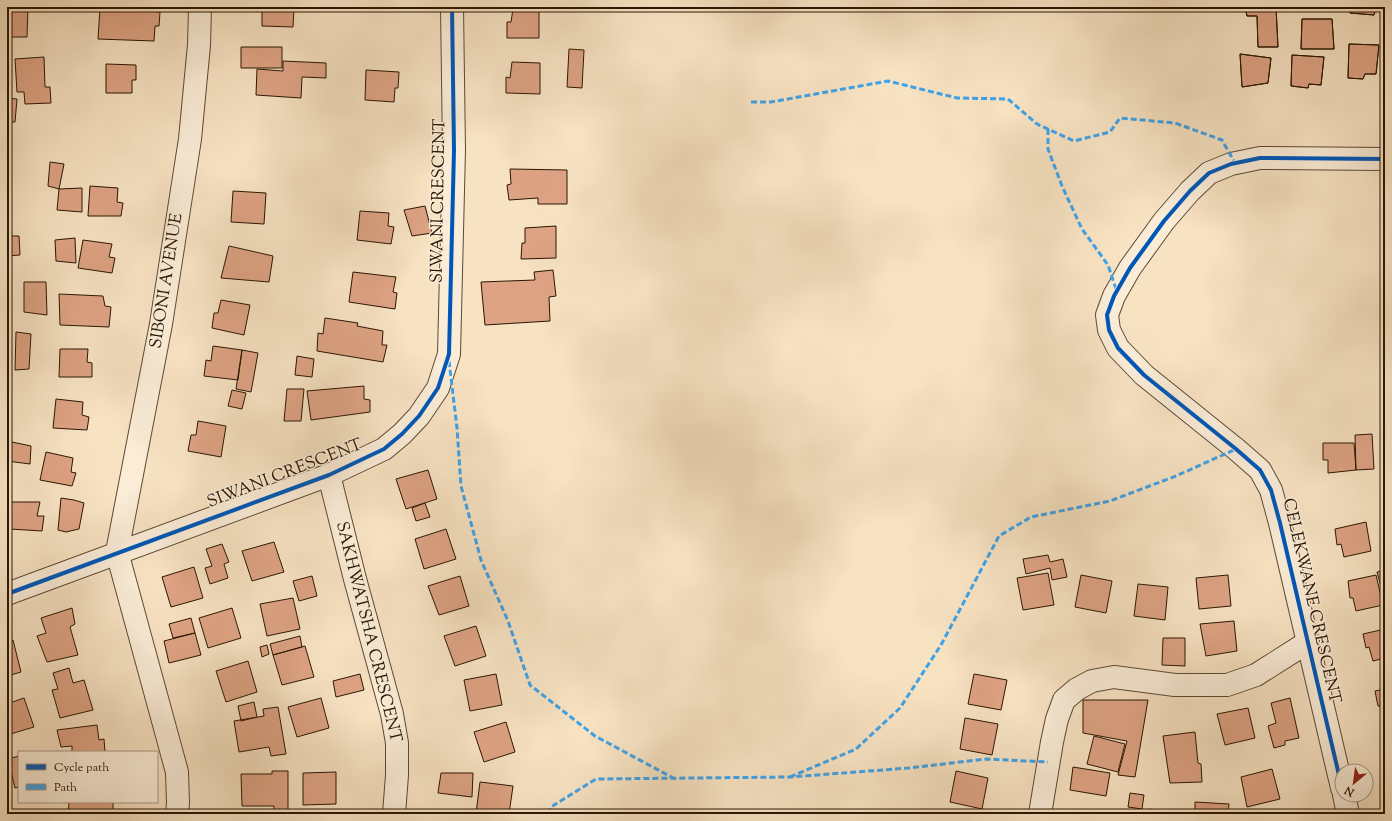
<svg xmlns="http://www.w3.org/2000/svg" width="1392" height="821" font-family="'Sorts Mill Goudy',serif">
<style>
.building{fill:#dea384;stroke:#2a1603}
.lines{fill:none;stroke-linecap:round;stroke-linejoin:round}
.minor-casing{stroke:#5d4933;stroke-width:24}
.minor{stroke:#faecd7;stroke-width:22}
.quiet{stroke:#3ea2e9;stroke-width:3;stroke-dasharray:6 3;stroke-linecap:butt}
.cycleway-casing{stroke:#faecd7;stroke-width:6}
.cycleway{stroke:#0057b8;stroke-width:4}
.labels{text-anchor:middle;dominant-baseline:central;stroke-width:3;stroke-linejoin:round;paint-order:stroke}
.street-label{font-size:17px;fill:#2a1603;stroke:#faecd7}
</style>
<rect width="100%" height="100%" fill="#f7e2c2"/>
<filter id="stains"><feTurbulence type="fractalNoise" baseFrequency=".005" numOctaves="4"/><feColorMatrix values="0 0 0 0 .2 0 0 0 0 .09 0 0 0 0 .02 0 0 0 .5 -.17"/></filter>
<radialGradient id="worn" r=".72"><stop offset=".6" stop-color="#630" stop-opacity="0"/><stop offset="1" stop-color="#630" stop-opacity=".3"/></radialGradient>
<path class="building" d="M7 7H28L27 37H7Z
M116 7H151V11L160 12 159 26H155L154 41 98 39 100 8 116 9Z
M262 7H294L293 27 262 26Z
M1245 7H1276L1278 47H1258L1257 16H1247Z
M1245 7H1276L1278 47H1258L1257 16H1247Z
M1349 7H1376L1374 15 1350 13Z
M1349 7H1376L1374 15 1350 13Z
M513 9 539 10V38H507V22H511Z
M1302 19H1332L1334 49H1301Z
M1302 19H1332L1334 49H1301Z
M1349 44 1379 45 1376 74H1365L1363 79 1348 78Z
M1349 44 1379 45 1376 74H1365L1363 79 1348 78Z
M241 47H282V68H241Z
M569 49 584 50 582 88 567 87Z
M1240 54 1271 58 1268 83 1242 87Z
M1240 54 1271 58 1268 83 1242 87Z
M1292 55 1324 57 1321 85 1309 84 1308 88 1291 86Z
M1292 55 1324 57 1321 85 1309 84 1308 88 1291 86Z
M44 57 45 87H50L51 103 25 104 24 92H17L15 59Z
M283 61 326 63V78L302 77 301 98 256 95 257 69 283 71Z
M512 62 540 63V94L506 93V77L510 78Z
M106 64 136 65V80H132V93H106Z
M366 70 399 72 398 88H395L394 102 365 100Z
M7 98 17 99 15 122H7Z
M50 162 64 164 59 189 48 186Z
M510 169 567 170V204H538V198L509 200 507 185 511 184Z
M90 186 118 188 117 202 123 203 121 216H88Z
M82 188V212L57 210 59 189Z
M233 191 266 193 264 224 231 222Z
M425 206 432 233 412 236 404 210Z
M360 211 389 213 388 226 394 227 391 244 357 240Z
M556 226V258L521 259 522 243H525V228Z
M7 236H19L20 255 7 256Z
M75 238 76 263 56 261 55 240Z
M83 240 112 244 109 257 115 258 112 273 78 268Z
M229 246 273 256 269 282 221 278Z
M553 270 556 296 549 297 550 321 485 325 481 282 535 280 534 272Z
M353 272 396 277 393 292 397 293 395 309 349 302Z
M24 282H46L47 315 24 312Z
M59 294 103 296 105 306 111 307 109 327 60 325Z
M221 300 250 305 244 335 212 328 214 313H218Z
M325 318 358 323 357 326 383 331 382 345H387L383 362 317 351 318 333 323 334Z
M16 332 31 334 29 369 15 370Z
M213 346 242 350 238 380 204 376 206 360 211 361Z
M60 349H88L87 362 92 363V377H59Z
M242 350 258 353 251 392 236 389Z
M297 356 314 359 312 377 295 375Z
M364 386V399L370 400V412L311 420 307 391Z
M287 389H304L301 421H284Z
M232 390 246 393 242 409 228 406Z
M56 399 83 402 82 415 89 417 87 430 53 428Z
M198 421 226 426 221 457 188 451 191 435H196Z
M1372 434 1374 469 1356 470 1355 435Z
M7 441 31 446 30 464 7 461Z
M1323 443H1354L1356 470 1328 473V460H1323Z
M46 452 73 458 71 472 76 473 72 486 40 480Z
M428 470 437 499 406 509 396 479Z
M61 498 74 500 84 503 79 529 66 532 58 530Z
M10 502H40L37 516H44L42 531 10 529Z
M425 503 430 517 416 521 412 508Z
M1366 522 1371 551 1344 557 1341 544 1337 545 1335 529Z
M446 529 456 559 424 569 415 539Z
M274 542 284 572 252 581 242 551Z
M222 544 229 562 224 564 228 578 210 584 205 568 212 566 206 549Z
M1048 555 1050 562 1063 559 1067 577 1052 580 1050 568 1026 574 1023 559Z
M194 567 203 598 171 607 162 577Z
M1385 571V601L1377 572Z
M1048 573 1054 605 1023 610 1017 578Z
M1081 575 1112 581 1106 613 1075 607Z
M1228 575 1231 606 1199 609 1196 578Z
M1376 575 1383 605 1356 611 1353 598H1350L1348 581Z
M312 576 317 596 299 601 293 581Z
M460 576 469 606 439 615 428 586Z
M1138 584 1168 587 1165 620 1134 616Z
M293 598 300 629 267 636 260 604Z
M72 608 75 624 70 627 78 655 47 662 37 636 46 633 41 618Z
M232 608 241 638 208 648 199 618Z
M191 618 195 633 173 638 169 624Z
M1234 621 1237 651 1206 656 1200 624Z
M476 626 486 656 455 666 444 636Z
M1385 629V658L1373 661 1369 647 1366 648 1363 634Z
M195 633 201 655 169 663 164 641Z
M300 636 302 647 273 655 270 644Z
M1163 638H1185V666L1162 665Z
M13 640 21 672 7 676V642Z
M267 645 269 654 262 657 260 647Z
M305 646 314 677 282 685 273 655Z
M248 661 257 692 226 702 216 671Z
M69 668 73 683 84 680 93 710 60 718 52 690 58 689 53 673Z
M360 674 364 690 336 697 333 681Z
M496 674 502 705 470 711 464 680Z
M974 674 1007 680 1001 710 968 704Z
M1385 689V719L1383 720 1380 706H1378L1375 691Z
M24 698 34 727 7 735V704Z
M321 698 329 728 297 737 288 707Z
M1290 698 1299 738 1285 741V745L1274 748 1268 726 1276 723 1271 703Z
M1083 700H1148L1135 777 1118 775 1127 741 1083 733Z
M254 702 257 717 241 721 238 706Z
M278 707 286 754 271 756 269 747 239 752 234 721 264 716 263 709Z
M1248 708 1255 738 1225 745 1217 714Z
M965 718 998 724 992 755 960 749Z
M506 722 515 752 484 762 474 732Z
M97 725 99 740 104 739 105 752H72V746L61 747 57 730Z
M1195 732 1198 763 1201 764 1202 782 1170 783 1163 736Z
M1094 736 1125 744 1118 772 1087 764Z
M19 756V787L15 788 8 759Z
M1073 767 1110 773 1106 796 1070 790Z
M1272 769 1280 799 1247 807 1241 777Z
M272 771H288V811H274V806H242L241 774H272Z
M956 771 988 778 982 809 950 802Z
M336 772V804L303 805V773Z
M441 773H473L472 797 438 793Z
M480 782 513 786 509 814 476 813Z
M1130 793 1144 795 1142 809 1128 807Z
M69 802H113V814H68Z
M1195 802 1229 804 1228 814H1195Z
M1149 809 1176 814H1148Z
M1070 811 1088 814H1069Z"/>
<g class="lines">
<g class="minor-casing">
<path id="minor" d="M329 475 355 579 392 714 397 743V775L394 814
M7 594 329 475 384 449 402 434 419 416 438 388 449 354 454 150 452 7
M1342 788 1280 523 1271 490 1260 470 1236 449 1144 375 1118 348 1109 330 1107 315 1114 296 1130 268 1164 221 1190 191 1209 173 1231 164 1260 158 1385 159
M1344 795 1348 814
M177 814 178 803 177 772 117 552 161 324 190 139 199 45 200 7
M1040 814 1052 742 1057 719 1064 700 1077 689 1092 681 1114 677 1175 685H1227L1256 675 1308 642"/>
</g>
<use href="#minor" class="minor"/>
<path class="quiet" d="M751 102H771L888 81 957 98 1008 99 1037 124 1074 141 1110 132 1120 118 1175 123 1222 140 1235 163
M1048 129V149L1062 186 1082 229 1108 265 1117 292
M449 361 457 428 461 486 481 560 508 621 530 685 595 736 675 779
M790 777 856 749 900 708 941 645 999 536 1031 517 1110 501 1176 476 1236 449
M548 814 551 807 596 779 790 777 909 768 986 759 1048 762"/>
<g class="cycleway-casing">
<path id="cycleway" d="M7 594 329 475 384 449 402 434 419 416 438 388 449 354 454 150 452 7
M1342 788 1280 523 1271 490 1260 470 1236 449 1144 375 1118 348 1109 330 1107 315 1114 296 1130 268 1164 221 1190 191 1209 173 1231 164 1260 158 1385 159"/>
</g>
<use href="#cycleway" class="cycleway"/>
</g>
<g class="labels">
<g class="street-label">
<text transform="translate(439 201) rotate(-89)">SIWANI CRESCENT</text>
<text transform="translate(167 281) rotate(-81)">SIBONI AVENUE</text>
<text transform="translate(285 474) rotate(-21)">SIWANI CRESCENT</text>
<text transform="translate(1311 601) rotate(77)">CELEKWANE CRESCENT</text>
<text transform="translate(368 632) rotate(76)">SAKHWATSHA CRESCENT</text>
</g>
</g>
<rect width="1392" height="821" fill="none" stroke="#f7e2c2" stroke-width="24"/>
<rect x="8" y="8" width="1376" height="805" fill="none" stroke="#2a1603" stroke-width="2"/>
<rect x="12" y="12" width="1368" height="797" fill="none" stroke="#2a1603"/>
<rect x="18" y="751" width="140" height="52" fill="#faecd7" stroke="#a79682"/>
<rect x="26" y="764" width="20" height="6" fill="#0057b8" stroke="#a79682"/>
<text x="54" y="771" font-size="12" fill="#2a1603">Cycle path</text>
<rect x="26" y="784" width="20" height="6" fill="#3ea2e9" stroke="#a79682"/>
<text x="54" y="791" font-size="12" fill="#2a1603">Path</text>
<g transform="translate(1354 783) rotate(209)"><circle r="19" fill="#faecd7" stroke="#a79682"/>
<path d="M0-3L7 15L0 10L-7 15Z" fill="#8f2418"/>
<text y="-6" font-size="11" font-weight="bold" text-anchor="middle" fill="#2a1603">N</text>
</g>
<rect width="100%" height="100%" filter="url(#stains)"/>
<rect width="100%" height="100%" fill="url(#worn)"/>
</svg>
